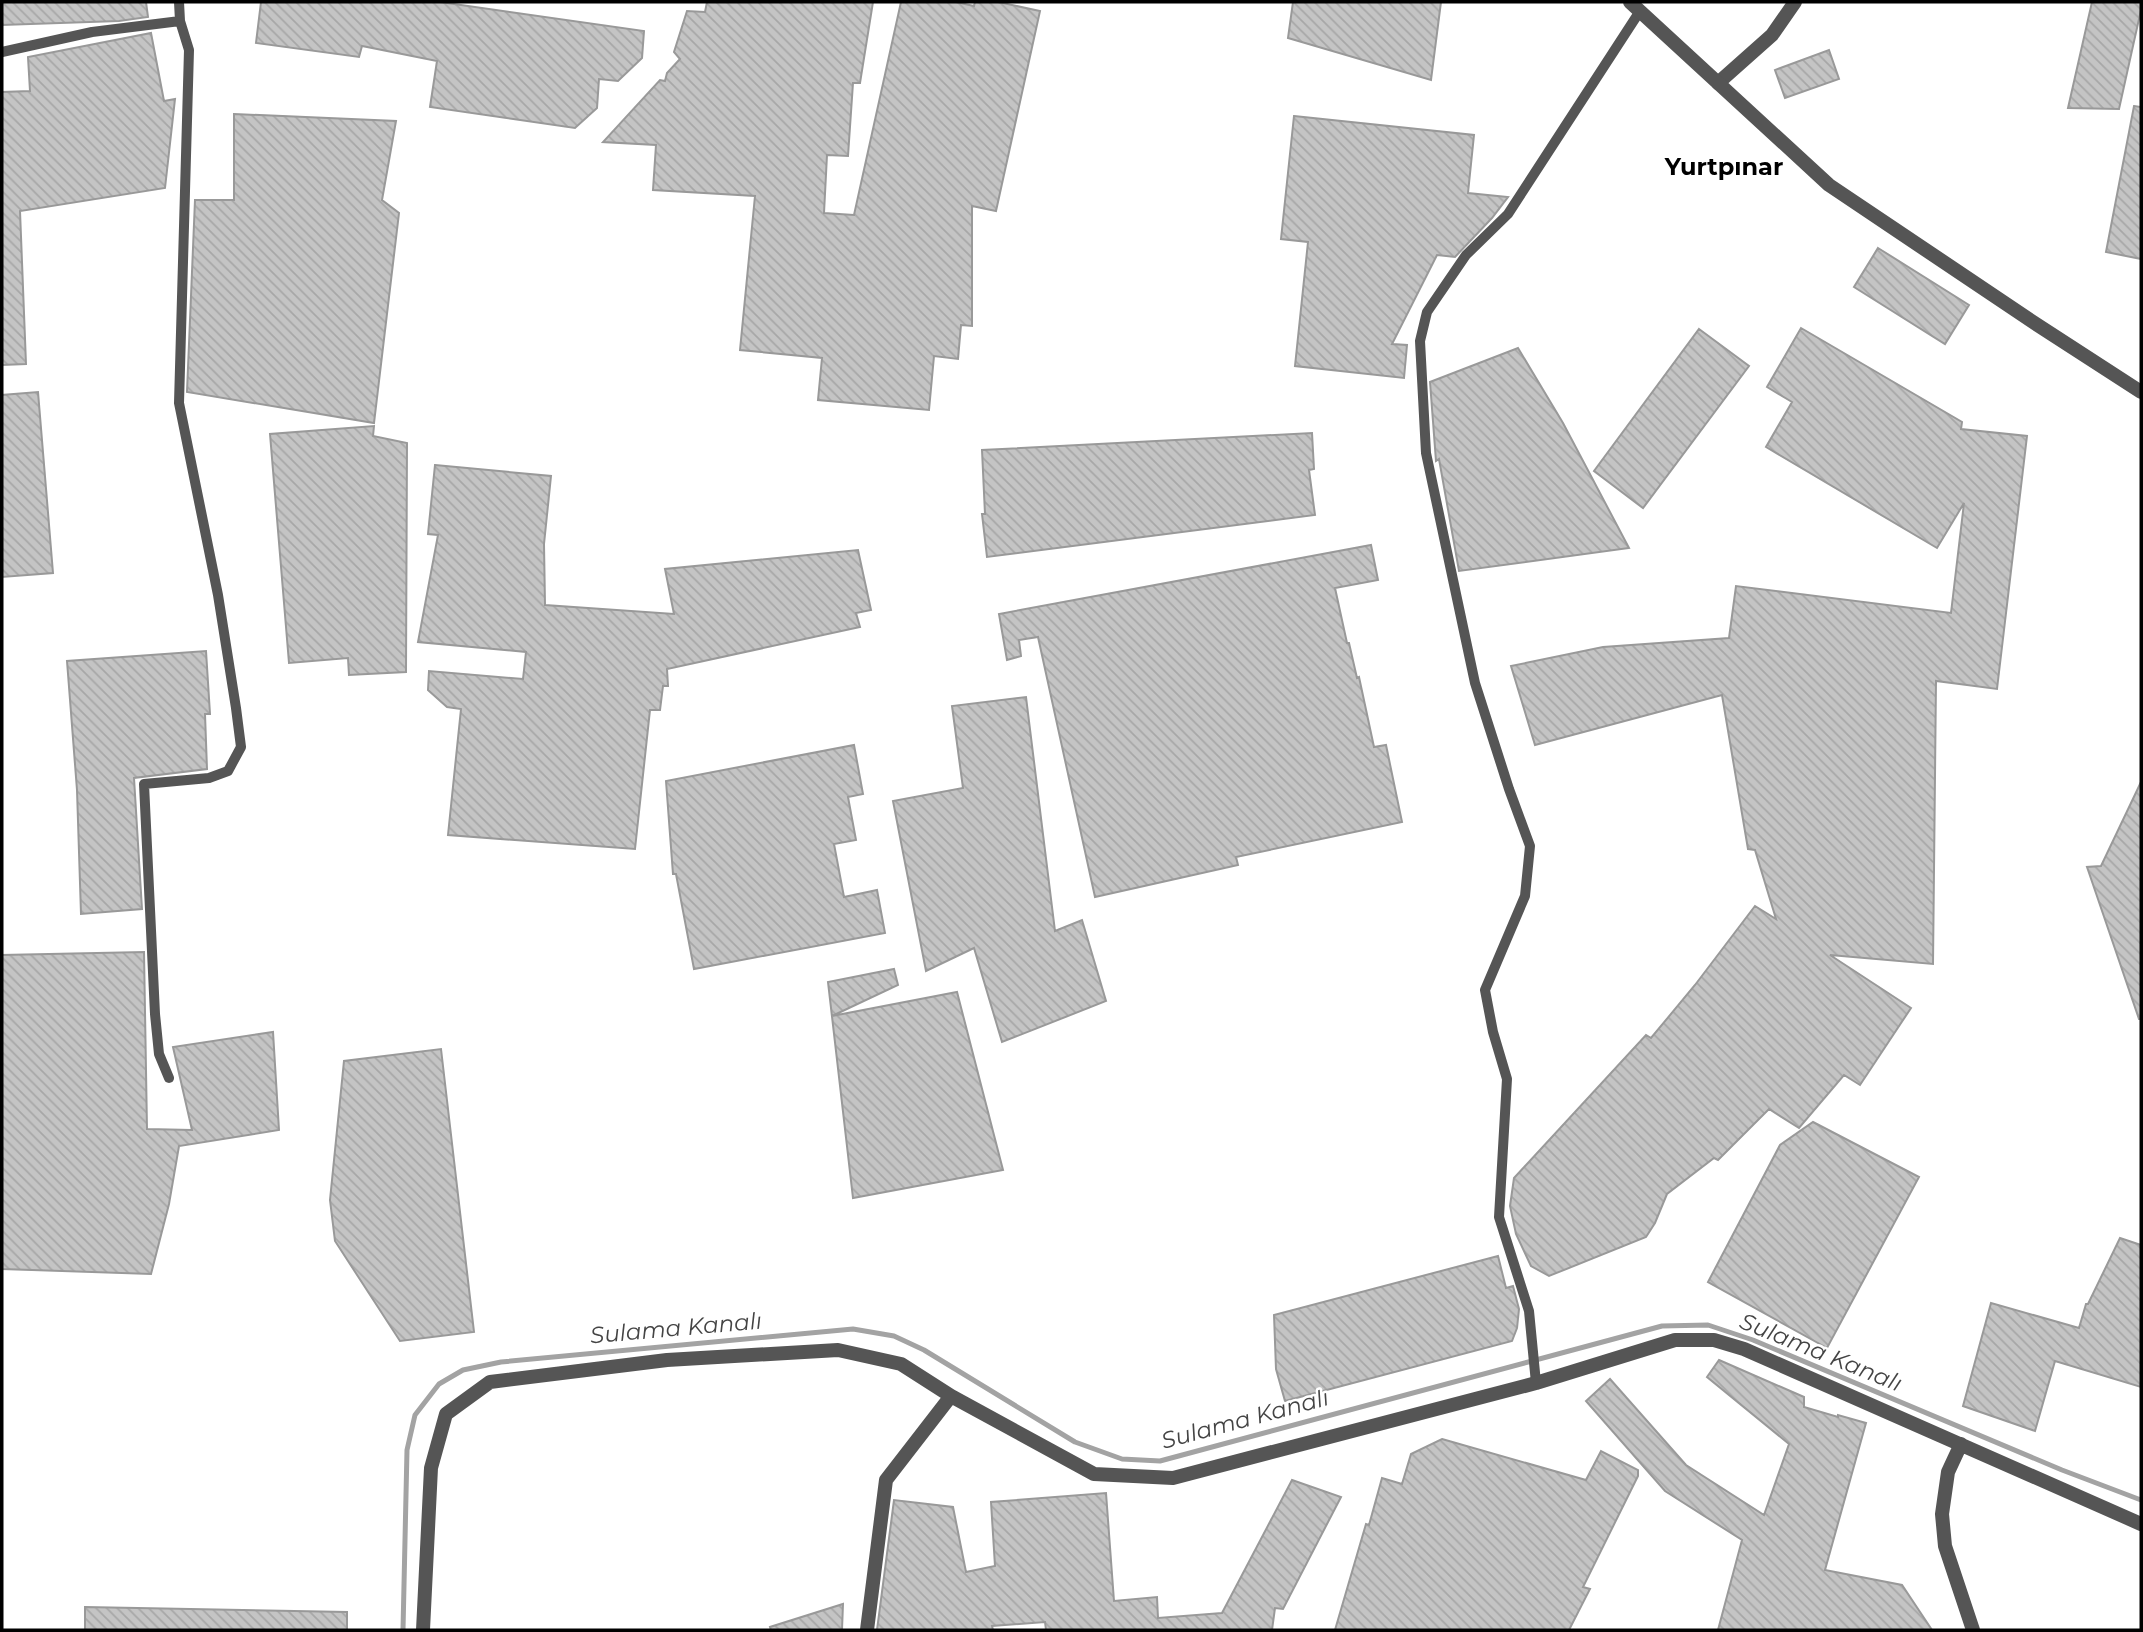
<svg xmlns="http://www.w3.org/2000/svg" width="2143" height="1632" font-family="Montserrat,sans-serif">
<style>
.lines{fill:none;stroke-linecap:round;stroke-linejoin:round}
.stream{stroke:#a3a3a3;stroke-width:5}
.building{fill:url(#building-back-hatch);stroke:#999;stroke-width:2}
.service{stroke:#555;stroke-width:10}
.minor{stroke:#555;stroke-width:14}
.tertiary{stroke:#555;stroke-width:14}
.labels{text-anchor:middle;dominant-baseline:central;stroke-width:5;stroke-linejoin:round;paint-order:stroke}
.water-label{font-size:23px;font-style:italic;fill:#444;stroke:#fff}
.quarter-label{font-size:24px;font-weight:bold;fill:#000;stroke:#fff}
</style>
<defs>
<pattern id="building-back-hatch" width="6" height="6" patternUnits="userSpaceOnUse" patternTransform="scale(1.75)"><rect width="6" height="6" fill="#c4c4c4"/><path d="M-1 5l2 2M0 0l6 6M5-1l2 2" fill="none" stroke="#a7a7a7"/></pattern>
</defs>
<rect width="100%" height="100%" fill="#fff"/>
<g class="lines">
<path class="stream" d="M403 1630 407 1450 415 1415 439 1384 463 1370 501 1362 853 1329 894 1336 924 1350 1075 1442 1122 1459 1160 1461 1662 1326 1708 1325 1753 1340 2062 1470 2141 1500"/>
</g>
<path class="building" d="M2 2H146L148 17 119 21 2 25Z
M261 2H440L644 31 642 58 618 81 599 79 597 108 575 128 430 107 437 61 362 46 359 57 256 43Z
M707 2H873L860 83H853L848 156 827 155 824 213 854 215 901 2H956L974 6 975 2H998L1040 11 996 211 972 206V326L961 325 958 359 934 356 929 410 818 400 822 358 740 350 755 196 653 190 656 145 603 142 660 80 665 81 667 73 680 59 674 52 687 11 705 12Z
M1293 2H1441L1431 80 1288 38Z
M2092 2H2141V10L2119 109 2068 108Z
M151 33 164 101 175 99 165 188 20 211 26 364 2 365V92L30 91 28 57Z
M1829 50 1839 79 1785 98 1775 70Z
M2134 106 2141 107V259L2106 252Z
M234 114 396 121 382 200 399 213 374 423 187 392 195 200H234Z
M1294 116 1474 135 1468 193 1508 197 1492 218 1455 257 1437 255 1392 344 1407 345 1404 378 1295 366 1308 242 1281 239Z
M1878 248 1969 305 1945 344 1854 287Z
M1801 328 1962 422 1961 429 2027 436 1997 689 1936 681 1933 964 1830 955 1911 1008 1860 1085 1844 1075 1799 1128 1769 1109 1718 1160 1714 1158 1667 1194 1655 1223 1646 1237 1549 1276 1531 1266 1516 1234 1510 1206 1514 1178 1646 1035 1651 1038 1695 985 1755 906 1776 919 1755 850 1748 849 1722 695 1535 745 1511 666 1603 647 1729 638 1736 586 1951 613 1964 503 1937 548 1766 447 1792 402 1767 387Z
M1699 329 1749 366 1643 508 1594 471Z
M1518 348 1563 423 1629 548 1459 571 1439 459 1436 461 1430 382Z
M38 392 53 573 2 577V395Z
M374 426 373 436 407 443 406 672 349 675 348 658 289 663 270 434Z
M1312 433 1314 469 1309 470 1315 515 987 557 982 514H985L982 450Z
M435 465 551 476 544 544 545 605 674 614 665 569 858 550 871 610 856 613 860 627 667 669 668 686H663L660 710H650L635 849 448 835 461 709 447 707 428 690 429 671 523 679 526 652 418 642 438 535 428 534Z
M1371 545 1378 580 1335 588 1347 643H1349L1357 678 1359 677 1374 747 1386 745 1402 822 1236 857 1238 865 1095 897 1038 637 1019 640 1021 656 1007 660 999 614Z
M206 651 210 714H205L207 769 134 778 142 909 81 914 77 790 67 661Z
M1026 697 1055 931 1082 920 1106 1001 1002 1042 974 948 926 971 893 801 963 788 952 706Z
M854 745 863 794 848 797 856 840 834 844 844 897 877 890 885 933 694 969 676 874H673L666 781Z
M2141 782V1019H2139L2087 867 2101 866Z
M144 952 147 1129 192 1130 173 1047 273 1032 279 1130 179 1146 169 1204 151 1274 2 1269V955Z
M894 969 898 985 832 1016 957 992 1003 1170 853 1198 828 982Z
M441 1049 474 1332 400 1341 335 1241 330 1200 344 1061Z
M1813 1122 1919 1177 1827 1348 1708 1282 1780 1145Z
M2120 1238 2141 1245V1387L2055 1361 2035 1431 1963 1406 1991 1303 2079 1328 2086 1304H2088Z
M1498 1256 1506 1288 1513 1286 1519 1309 1517 1328 1512 1341 1285 1401 1276 1369 1274 1315Z
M1719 1360 1804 1397V1407L1838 1417V1415L1866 1423 1825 1570 1902 1585 1932 1630H1718L1742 1540 1665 1491 1586 1401 1610 1379 1686 1465 1764 1515 1789 1444 1707 1377Z
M1442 1439 1586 1480 1601 1451 1638 1470V1476L1583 1587 1590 1589 1569 1630H1335L1366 1524 1369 1525 1382 1478 1402 1484 1411 1454Z
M1292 1480 1341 1497 1283 1609 1275 1608 1272 1630H1046L1045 1622 992 1626 993 1630H877L894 1500 953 1507 966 1572 995 1566 991 1502 1106 1493 1114 1601 1157 1597 1158 1618 1222 1613Z
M843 1604 842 1630H771L770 1627Z
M85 1607 347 1612V1630H85Z"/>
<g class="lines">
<path class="service" d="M2 52 92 32 180 21
M169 1078 159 1054 155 1014 144 784 209 778 228 771 241 747 236 708 218 595 179 403 189 50 180 21 179 2
M1536 1383 1529 1311 1499 1217 1507 1079 1493 1032 1485 990 1525 896 1530 846 1509 789 1475 683 1426 453 1420 341 1427 312 1466 255 1508 214 1640 11"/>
<path class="minor" d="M1718 83 1772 35 1795 2
M1961 1444 1948 1472 1942 1514 1945 1546 1973 1630
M423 1630 431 1468 446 1414 490 1382 667 1360 838 1350 901 1364 951 1396 1094 1474 1173 1478 1536 1383 1675 1340H1714L1744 1349 2141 1524
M867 1630 886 1480 951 1396"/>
<path class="tertiary" d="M1630 2 1829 185 2033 322 2141 392"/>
</g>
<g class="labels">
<g class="water-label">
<text transform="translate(676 1328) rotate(-5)">Sulama Kanalı</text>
<text transform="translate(1821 1352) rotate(22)">Sulama Kanalı</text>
<text transform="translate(1245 1419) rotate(-15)">Sulama Kanalı</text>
</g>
<g class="quarter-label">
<text x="1724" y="166">Yurtpınar</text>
</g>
</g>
<rect width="2143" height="1632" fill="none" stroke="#000000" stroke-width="7"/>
</svg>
